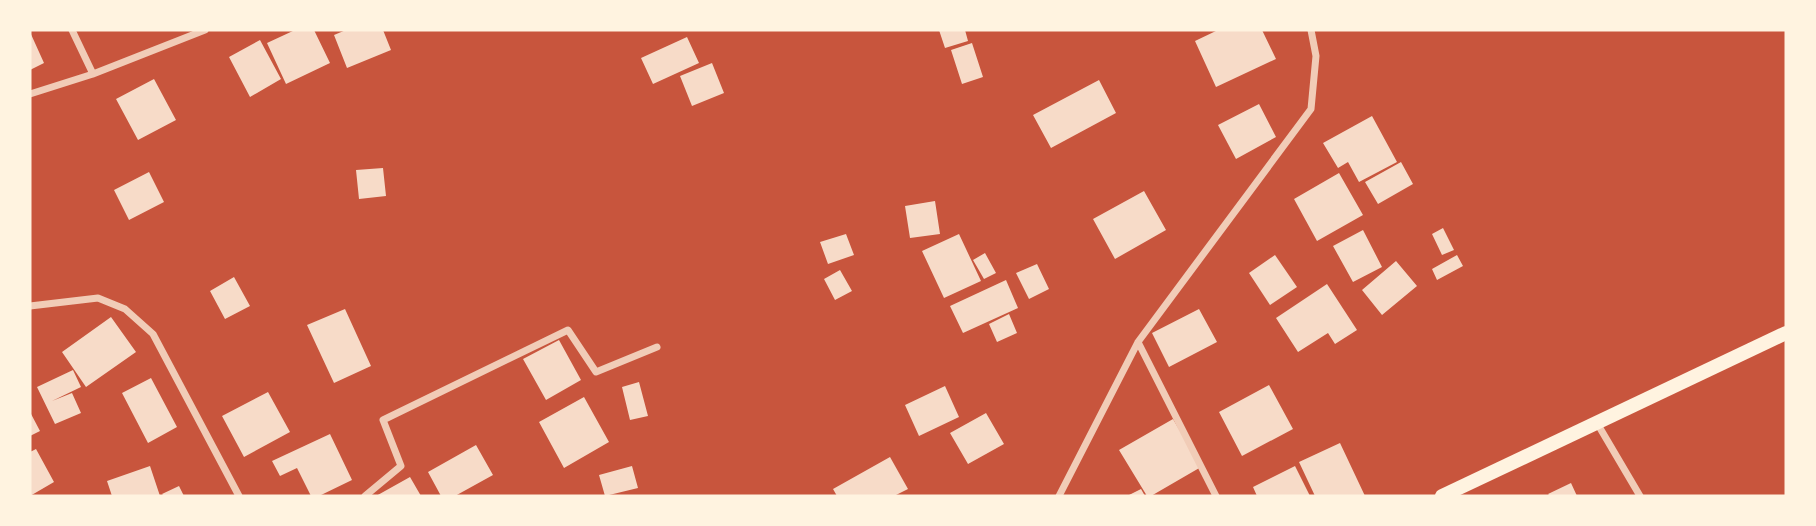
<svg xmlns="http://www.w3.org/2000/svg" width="1816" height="526" font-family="'Noto Sans',sans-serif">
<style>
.building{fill:#f7dbc8}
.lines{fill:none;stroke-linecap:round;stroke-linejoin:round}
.minor{stroke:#f1ccb7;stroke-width:7}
.secondary{stroke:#fff3e0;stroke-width:14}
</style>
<rect width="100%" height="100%" fill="#c8553d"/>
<path class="building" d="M295 30H314L330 63 286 84 267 43Z
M346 30H383L391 50 347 68 334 35Z
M939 30H965L968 41 945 48Z
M1218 30H1262L1276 59 1216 87 1195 41Z
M30 32 44 63 30 70Z
M687 37 699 63 653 84 641 58Z
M260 40 281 79 250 97 229 57Z
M972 43 983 77 962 84 951 50Z
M712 63 724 93 692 106 680 76Z
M154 79 176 120 138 140 116 99Z
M1099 80 1116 113 1051 148 1033 115Z
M1259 104 1276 137 1236 159 1218 125Z
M1372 116 1397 162 1359 182 1348 162 1338 168 1323 143Z
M1401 162 1413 184 1378 204 1365 182Z
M383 168 386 196 359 199 356 170Z
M149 172 164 202 129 220 114 190Z
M1339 173 1363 215 1317 241 1294 199Z
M1144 191 1166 230 1115 259 1093 219Z
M935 201 940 234 910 238 905 206Z
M1443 228 1454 250 1442 255 1432 234Z
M1363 230 1382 267 1353 282 1333 246Z
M846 234 854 255 828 264 820 242Z
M959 234 981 281 944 298 922 251Z
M985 253 996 273 984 279 973 260Z
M1275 255 1297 287 1270 305 1249 273Z
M1457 255 1463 266 1437 280 1432 269Z
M1396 261 1417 286 1382 315 1362 290Z
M1037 264 1049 289 1029 299 1016 273Z
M840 270 852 291 835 300 824 279Z
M234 277 250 306 225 319 210 291Z
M1006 280 1018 308 963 333 950 306Z
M1327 284 1357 330 1335 344 1328 333 1298 352 1276 318Z
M345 309 371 366 334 383 307 325Z
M1199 309 1217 342 1169 367 1152 333Z
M1009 314 1017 333 997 342 989 324Z
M111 317 136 352 86 387 62 352Z
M559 340 581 380 546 400 523 359Z
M73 370 81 387 52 401 72 393 81 413 55 424 37 387Z
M151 378 177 427 148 443 122 393Z
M639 382 648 416 630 420 622 387Z
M1269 385 1293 429 1242 456 1219 412Z
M945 386 959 417 919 436 905 405Z
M268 392 290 432 244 457 222 416Z
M584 397 609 442 564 468 539 422Z
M30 412 40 431 30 436Z
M986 413 1004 444 968 464 950 433Z
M1173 419 1201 467 1151 496H1147L1119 450Z
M330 434 352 480 319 496H311L297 468 280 476 272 461Z
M1340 443 1365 496H1315L1299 462Z
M476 445 493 475 455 496H441L428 472Z
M36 449 54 482 30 496V452Z
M890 457 908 489 894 496H837L833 489Z
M150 466 160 496H112L107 481Z
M632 466 638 488 605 496 599 475Z
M1295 466 1310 496H1257L1253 487Z
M410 477 421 496H376Z
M1571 483 1577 496H1550L1548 494Z
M179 486 184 496H164L162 494Z
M1141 489 1145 496H1127Z"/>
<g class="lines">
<path class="minor" d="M72 30 93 74
M30 94 93 74 205 30
M30 306 98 298 125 309 153 334 239 496
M1138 342 1216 496
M1597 423 1640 496
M365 496 401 466 383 420 568 330 596 372 657 347
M1059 496 1138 342 1311 109 1316 56 1311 30"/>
<path class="secondary" d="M1442 496 1786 333"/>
</g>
<rect width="1816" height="526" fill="none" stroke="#fff3e0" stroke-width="63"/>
</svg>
